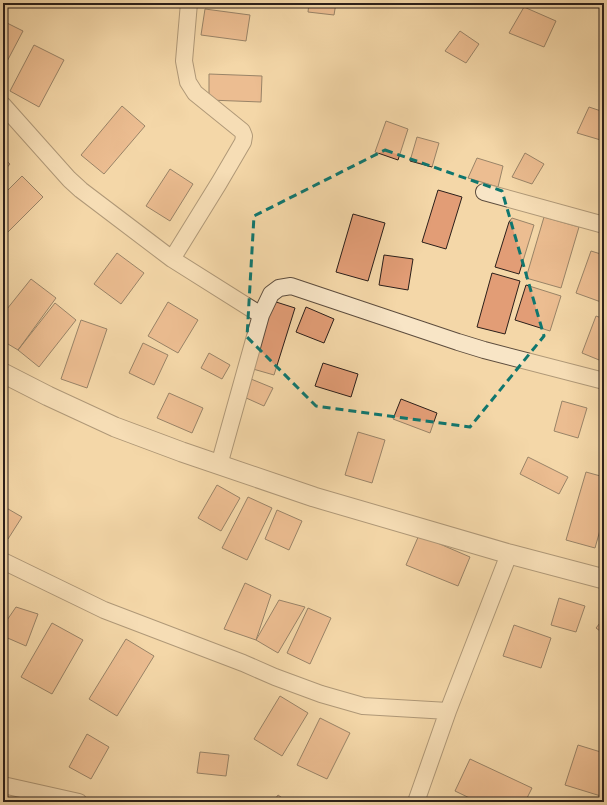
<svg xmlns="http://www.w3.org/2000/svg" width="607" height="805" font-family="'Sorts Mill Goudy',serif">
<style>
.building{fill:#e29d76;stroke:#2b1f1a}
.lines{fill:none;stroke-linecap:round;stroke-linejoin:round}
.minor-casing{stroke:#5d4d3e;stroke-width:18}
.tertiary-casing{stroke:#5d4d3e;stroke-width:21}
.minor{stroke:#f8e5c6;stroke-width:16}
.tertiary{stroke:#f8e5c6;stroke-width:19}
.marked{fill:none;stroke:#0f766e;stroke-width:3;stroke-dasharray:8 5;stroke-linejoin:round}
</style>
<rect width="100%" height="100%" fill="#f4d7a8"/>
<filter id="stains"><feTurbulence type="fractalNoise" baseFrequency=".005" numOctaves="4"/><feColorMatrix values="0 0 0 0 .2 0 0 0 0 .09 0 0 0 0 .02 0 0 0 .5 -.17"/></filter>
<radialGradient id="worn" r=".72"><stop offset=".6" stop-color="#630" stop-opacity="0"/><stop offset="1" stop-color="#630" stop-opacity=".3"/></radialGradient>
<path class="building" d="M309 3H336L334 15 308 12Z
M524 7 556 21 544 47 509 33Z
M205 9 250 15 246 41 201 35Z
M3 21 23 31 3 69Z
M460 31 479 44 466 63 445 51Z
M34 45 64 60 39 107 10 91Z
M209 74 262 76 261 102 209 100Z
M122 106 145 126 104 174 81 155Z
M589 107 604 112V141L577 133Z
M386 121 408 129 398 160 375 152Z
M417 137 439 143 432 167 410 161Z
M525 153 544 164 532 184 512 177Z
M3 158 10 164 3 172Z
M477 158 503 166 498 187 468 178Z
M170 169 193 184 170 221 146 206Z
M22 176 43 197 3 237V195Z
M438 190 462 197 446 249 422 242Z
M353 214 385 223 368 281 336 272Z
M544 217 579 227 561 288 526 278Z
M512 218 534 225 519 274 495 267 509 222Z
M591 251 604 255V294L601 302 576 293Z
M117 253 144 273 121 304 94 284Z
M384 255 413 259 408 290 379 285Z
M492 273 520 281 505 334 477 327Z
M31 279 56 298 18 350 3 341V314Z
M526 285 561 296 550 331 515 320Z
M273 301 295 308 274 375 253 369Z
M168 302 198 320 178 353 148 336Z
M55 303 76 320 39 367 18 350Z
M306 307 334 319 324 343 296 332Z
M596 316 604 319V362L582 353Z
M81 320 107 329 87 388 61 379Z
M143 343 168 355 154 385 129 373Z
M209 353 230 365 222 379 201 368Z
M323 363 358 374 351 397 315 386Z
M251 379 273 388 264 406 244 397Z
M169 393 203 408 192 433 157 418Z
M401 399 437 413 430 433 393 419Z
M562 401 587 408 578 438 554 431Z
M358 432 385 440 372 483 345 475Z
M528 457 568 477 559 494 520 474Z
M586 472 604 477V516L595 548 566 540Z
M217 485 240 498 221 531 198 518Z
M248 497 272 508 247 560 222 548Z
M3 506 22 517 8 539 3 536Z
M277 510 302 521 289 550 265 539Z
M419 535 470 557 458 586 406 565Z
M245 583 271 595 256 640 224 629Z
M559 598 585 606 576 632 551 625Z
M279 600 305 607 278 653 256 640Z
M16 607 38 614 26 646 3 636V626Z
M308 608 331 618 310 664 287 653Z
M604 618V634L596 628Z
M52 623 83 640 52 694 21 677Z
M514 625 551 638 541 668 503 656Z
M126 639 154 656 117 716 89 699Z
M280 696 308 713 282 756 254 739Z
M320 718 350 733 327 779 297 765Z
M87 734 109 747 91 779 69 767Z
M578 745 604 753V797L565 785Z
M200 752 229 755 226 776 197 773Z
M470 759 532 788 525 802H478L455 791Z
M278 795 288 802H273Z"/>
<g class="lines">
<g class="minor-casing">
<path id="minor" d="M3 105 69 179 81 190 172 259 261 315
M484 192 604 225
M172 259 219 183 243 142 244 136 242 131 195 93 188 82 184 61 189 3
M219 465 261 315 271 294 279 288 291 286 458 342 484 350 604 381
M3 561 104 610 243 663 275 677 321 694 363 706 448 711
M3 785 79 802
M416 802 448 711 509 554"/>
</g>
<g class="tertiary-casing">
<path id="tertiary" d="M3 373 48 396 115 427 182 452 314 497 509 554 604 579"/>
</g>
<use href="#minor" class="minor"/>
<use href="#tertiary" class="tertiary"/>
</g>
<path d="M0 0H607V805H0ZM385 150 502 191 544 336 470 427 316 406 247 337 254 216Z" fill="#f4d7a8" fill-opacity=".55" fill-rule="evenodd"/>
<path class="marked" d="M385 150 502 191 544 336 470 427 316 406 247 337 254 216Z"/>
<rect width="607" height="805" fill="none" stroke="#f4d7a8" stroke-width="16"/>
<rect x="4" y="4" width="599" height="797" fill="none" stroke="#2b1f1a" stroke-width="2"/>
<rect x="8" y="8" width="591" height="789" fill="none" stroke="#2b1f1a"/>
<rect width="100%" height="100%" filter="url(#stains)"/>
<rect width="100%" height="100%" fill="url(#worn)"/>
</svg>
